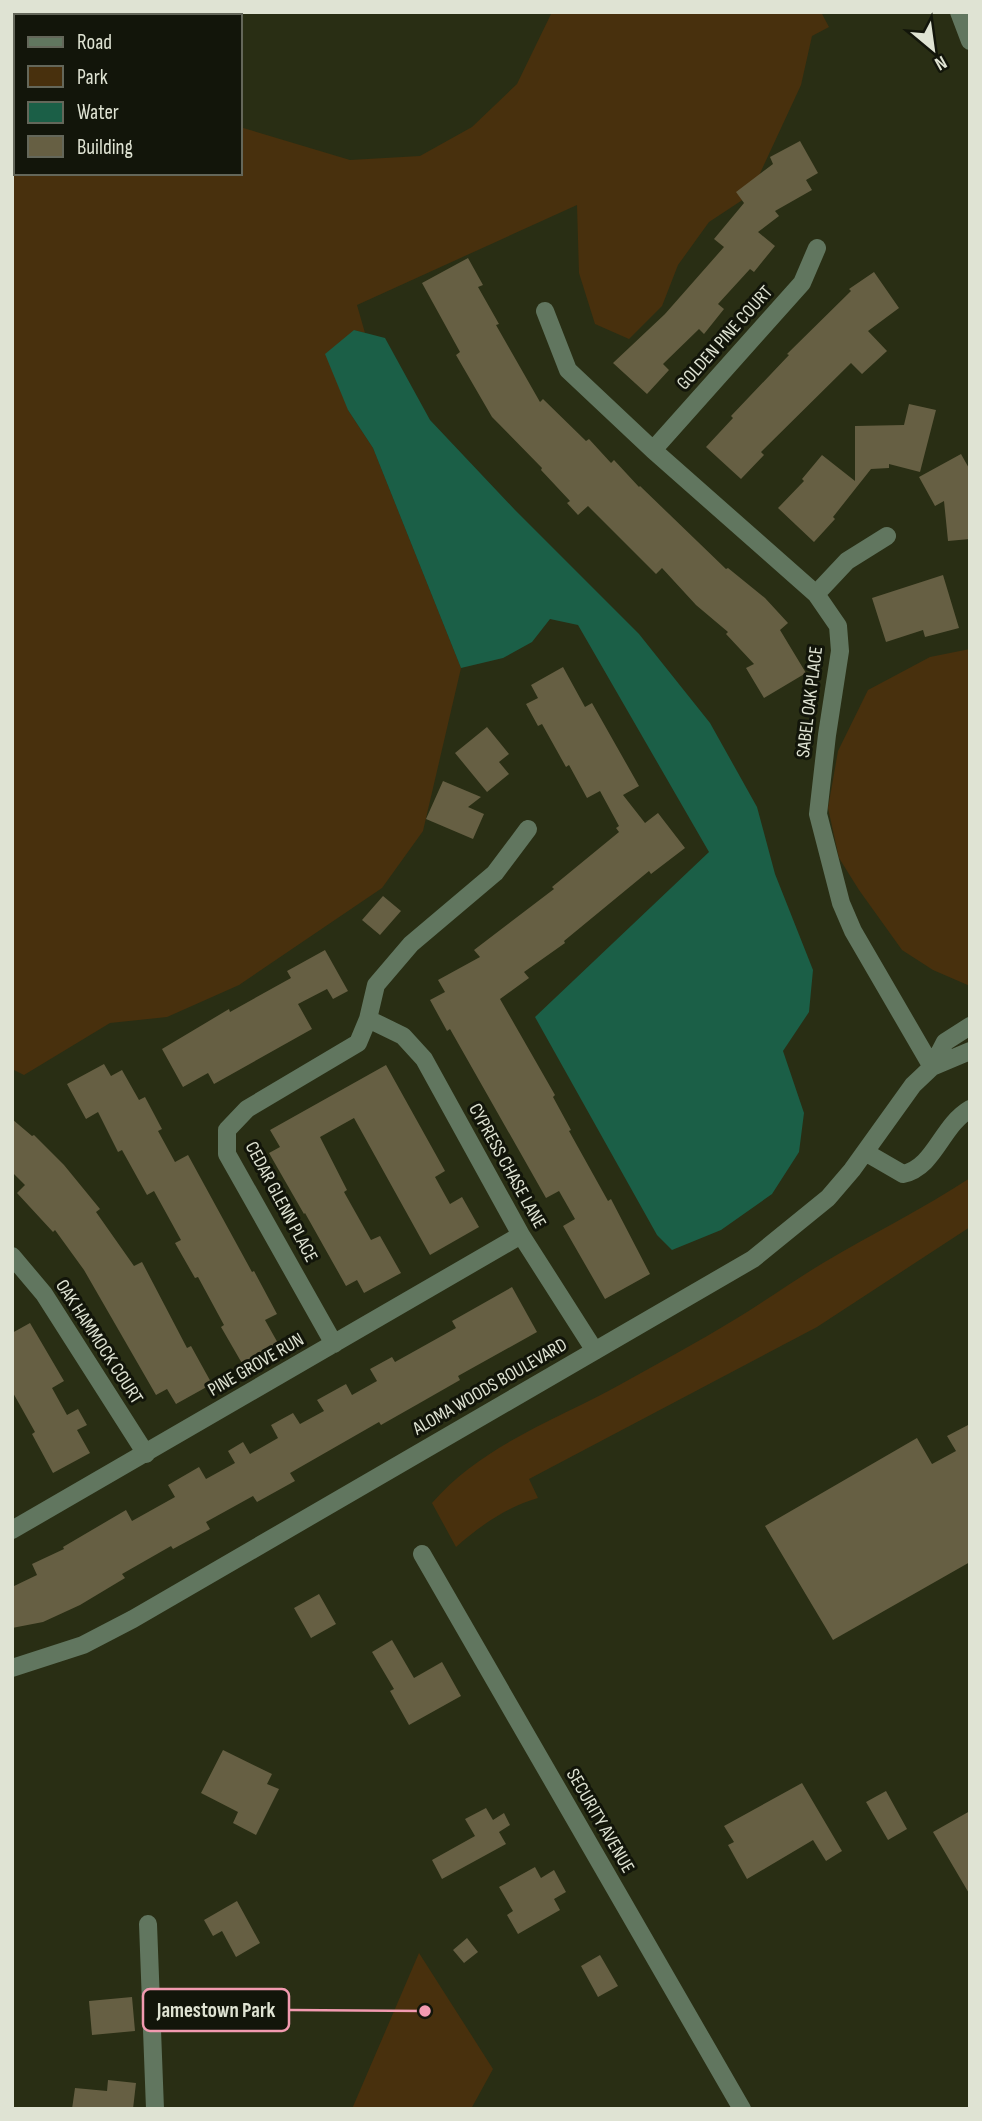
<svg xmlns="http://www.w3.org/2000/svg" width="982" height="2121" font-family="'Sofia Sans Condensed',sans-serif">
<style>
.green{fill:#48300d}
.water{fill:#1b5f47}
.building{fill:#665f43}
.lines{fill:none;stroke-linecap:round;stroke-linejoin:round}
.minor{stroke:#61765f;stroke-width:18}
.labels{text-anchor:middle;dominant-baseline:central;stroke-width:6;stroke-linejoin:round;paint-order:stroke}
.street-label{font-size:19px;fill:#dfe3d3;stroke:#12150a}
.leader{fill:none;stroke:#f29ab0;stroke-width:2.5}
.callout-dot{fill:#f29ab0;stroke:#12150a;stroke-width:2.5}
.callout{fill:#12150a;stroke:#f29ab0;stroke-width:2.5}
.callout-label{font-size:21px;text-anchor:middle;font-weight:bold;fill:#dfe3d3}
</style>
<rect width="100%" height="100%" fill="#292e14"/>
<path class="green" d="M12 12H147L148 16H16V173H240V127L350 160 420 156 472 127 517 84 552 12H821L829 27 812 36 801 85 750 195 709 222 678 265 662 306 629 339 595 324 579 273 577 205 357 305 365 333 354 330 348 410 373 448 461 668 423 831 382 888 239 985 167 1017 110 1023 24 1075 12 1069Z
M970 649V986L933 970 902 950 859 890 839 858 828 808 838 751 868 690 930 657Z
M970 1178V1227L817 1327 529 1479 538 1498C507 1507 481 1525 456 1547L432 1503C483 1444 557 1420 623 1383 660 1362 698 1342 734 1320 764 1302 793 1281 823 1263 872 1234 923 1209 970 1178Z
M419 1953 493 2069 471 2109H352Z"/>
<path class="water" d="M354 330 385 338 430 420 515 510 639 634 710 723 757 807 775 874 813 970 809 1012 783 1051 804 1113 799 1152 772 1194 721 1230 672 1250 657 1235 535 1017 709 852 578 625 550 619 532 642 503 658 461 668 373 448 348 410 325 354Z"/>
<path class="building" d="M800 141 818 173 806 180 812 190 775 211 779 216 758 232 775 246 754 272 750 269 718 304 724 309 704 334 699 329 663 364 669 370 647 394 613 363 665 314 724 247 714 239 744 203 736 192 773 164 770 157Z
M468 258 483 285 478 287 499 324 496 325 540 402 543 399 586 441 589 439 611 463 614 460 639 487 640 486 726 569 728 568 765 598 788 623 780 630 806 673 764 698 746 668 754 664 726 634 728 632 696 605 662 568 656 574 588 506 578 515 567 503 570 501 541 470 542 468 492 417 456 355 460 352 422 283Z
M874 272 899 308 868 331 887 351 862 374 851 363 761 452 764 455 741 479 706 447 733 418 731 416 789 355 787 354 851 291 849 289Z
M909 404 936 410 920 472 889 464V468L871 469 833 517 835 519 814 542 778 508 804 481 802 479 822 455 855 481V426L904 425Z
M961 454 970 470V539L948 541 944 501 935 506 919 477Z
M943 575 959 628 925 637 923 630 886 642 872 598Z
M563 667 585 707 592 703 639 786 623 795 645 823 658 813 685 848 651 874 649 871 564 941 565 943 524 972 529 978 500 999 555 1095 553 1097 571 1130 569 1131 608 1201 611 1199 650 1274 605 1299 563 1226 575 1219 559 1191 546 1198 450 1029 447 1031 430 1000 445 992 438 980 480 957 474 950 554 889 552 887 619 832 616 828 619 826 600 791 587 798 569 765 566 767 542 724 538 726 526 704 538 698 531 685Z
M487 727 509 754 499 762 509 774 487 792 455 753Z
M443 781 481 797 468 807 484 814 473 839 426 819Z
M383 896 401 911 380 935 362 920Z
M325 950 348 991 333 999 327 989 298 1004 312 1029 214 1084 208 1073 183 1087 162 1049 229 1009 230 1012 291 978 287 971Z
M104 1064 111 1076 122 1070 139 1100 145 1097 162 1129 158 1131 175 1162 188 1155 252 1272 254 1271 277 1314 265 1320 279 1345 243 1365 221 1327 224 1325 198 1277 195 1278 175 1243 181 1240 154 1191 147 1195 122 1150 118 1152 98 1112 86 1119 67 1084Z
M386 1065 445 1171 435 1177 450 1204 462 1197 479 1227 430 1255 354 1118 320 1137 347 1190 344 1192 371 1240 380 1236 401 1273 364 1293 357 1280 346 1286 305 1213 304 1214 281 1174 269 1153 280 1147 270 1130Z
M12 1119 32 1136 34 1135 64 1165 100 1209 96 1212 134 1266 142 1262 187 1348 191 1346 212 1384 176 1404 167 1389 156 1395 84 1270 55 1230 53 1232 17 1193 25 1185 12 1172Z
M512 1287 537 1332 458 1376 460 1380 418 1404 381 1425 379 1422 290 1473 295 1481 257 1502 253 1496 206 1522 210 1529 173 1549 171 1546 122 1574 125 1578 80 1605 43 1622 12 1628V1587L37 1575 32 1564 64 1549 63 1547 126 1510 132 1521 175 1497 168 1485 199 1467 206 1479 235 1463 228 1451 243 1442 250 1454 278 1438 271 1425 293 1413 300 1424 324 1411 317 1400 346 1384 352 1395 377 1381 370 1369 392 1357 395 1362 456 1328 452 1321Z
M30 1323 64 1381 52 1388 67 1415 78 1409 87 1425 77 1430 90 1453 53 1473 32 1434 35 1432 12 1391V1333Z
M970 1424V1562L833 1640 765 1526 917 1438 932 1464 956 1451 947 1436Z
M319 1594 336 1624 311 1638 294 1608Z
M392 1640 414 1678 442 1662 461 1696 409 1725 390 1691 394 1689 372 1652Z
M223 1750 272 1774 267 1784 279 1789 256 1835 233 1823 238 1812 201 1793Z
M802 1783 842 1851 826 1861 813 1840 747 1879 728 1845 734 1842 724 1826Z
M886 1791 907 1829 888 1840 866 1802Z
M486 1808 493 1820 504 1813 510 1825 499 1832 506 1844 442 1879 432 1860 475 1836 465 1819Z
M970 1811V1895L933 1832Z
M535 1867 541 1878 554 1870 566 1892 554 1899 560 1910 518 1934 507 1915 513 1911 499 1887Z
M237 1901 260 1943 236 1957 222 1931 213 1936 204 1920Z
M467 1938 478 1952 464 1963 453 1950Z
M600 1955 618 1986 598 1997 581 1966Z
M132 1997 135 2031 92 2035 89 2001Z
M108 2080 136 2083 133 2109H72L75 2088 107 2091Z"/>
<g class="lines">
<path class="minor" d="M959 12 970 41
M545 311 568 370 653 450 816 594 838 626 840 651 827 735 818 814 841 903 853 931 932 1067
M653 450 802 283 817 248
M816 594 847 561 887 536
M368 1019 403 1036 424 1059 521 1235 595 1351
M932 1067 970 1051
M865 1152 903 1174C935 1167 941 1126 970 1109
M12 1256 44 1294 146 1454
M334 1344 227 1154V1130L247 1109 358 1043 368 1019 376 985 411 944 495 873 528 829
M12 1530 521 1235
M422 1554 742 2109
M12 1668 83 1645 133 1619 753 1259 828 1198 852 1170 913 1085 932 1067 945 1042 970 1026
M148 1924 155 2109"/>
</g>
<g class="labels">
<g class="street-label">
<text transform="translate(725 338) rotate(-48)">GOLDEN PINE COURT</text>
<text transform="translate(810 702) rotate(-83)">SABEL OAK PLACE</text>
<text transform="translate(507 1166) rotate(61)">CYPRESS CHASE LANE</text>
<text transform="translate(281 1202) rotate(62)">CEDAR GLENN PLACE</text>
<text transform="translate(99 1342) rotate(57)">OAK HAMMOCK COURT</text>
<text transform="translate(256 1365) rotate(-30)">PINE GROVE RUN</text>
<text transform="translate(490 1387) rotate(-30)">ALOMA WOODS BOULEVARD</text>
<text transform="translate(600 1821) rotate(60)">SECURITY AVENUE</text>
</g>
</g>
<path class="leader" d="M425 2011L289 2010"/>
<circle class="callout-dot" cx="425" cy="2011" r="7"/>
<rect class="callout" x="143" y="1989" width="146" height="42" rx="7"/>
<g class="callout-label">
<text x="216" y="2017">Jamestown Park</text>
</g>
<rect width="982" height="2121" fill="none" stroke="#dfe3d3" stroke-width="28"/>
<rect x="14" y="14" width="228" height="161" fill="#12150a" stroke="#64675a" stroke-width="2"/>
<rect x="28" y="37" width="35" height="10" fill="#61765f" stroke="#64675a" stroke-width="2"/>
<text x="77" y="49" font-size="21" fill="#dfe3d3">Road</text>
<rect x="28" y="66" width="35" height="21" fill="#48300d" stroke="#64675a" stroke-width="2"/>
<text x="77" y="84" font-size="21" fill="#dfe3d3">Park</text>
<rect x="28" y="102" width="35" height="21" fill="#1b5f47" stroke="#64675a" stroke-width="2"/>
<text x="77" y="119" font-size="21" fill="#dfe3d3">Water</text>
<rect x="28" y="136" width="35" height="21" fill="#665f43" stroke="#64675a" stroke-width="2"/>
<text x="77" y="154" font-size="21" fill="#dfe3d3">Building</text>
<g transform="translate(933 49) rotate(151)" stroke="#12150a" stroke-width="5" paint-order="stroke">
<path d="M0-5L12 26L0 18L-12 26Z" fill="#dfe3d3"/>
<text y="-10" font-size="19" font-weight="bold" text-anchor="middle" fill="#dfe3d3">N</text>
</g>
</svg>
